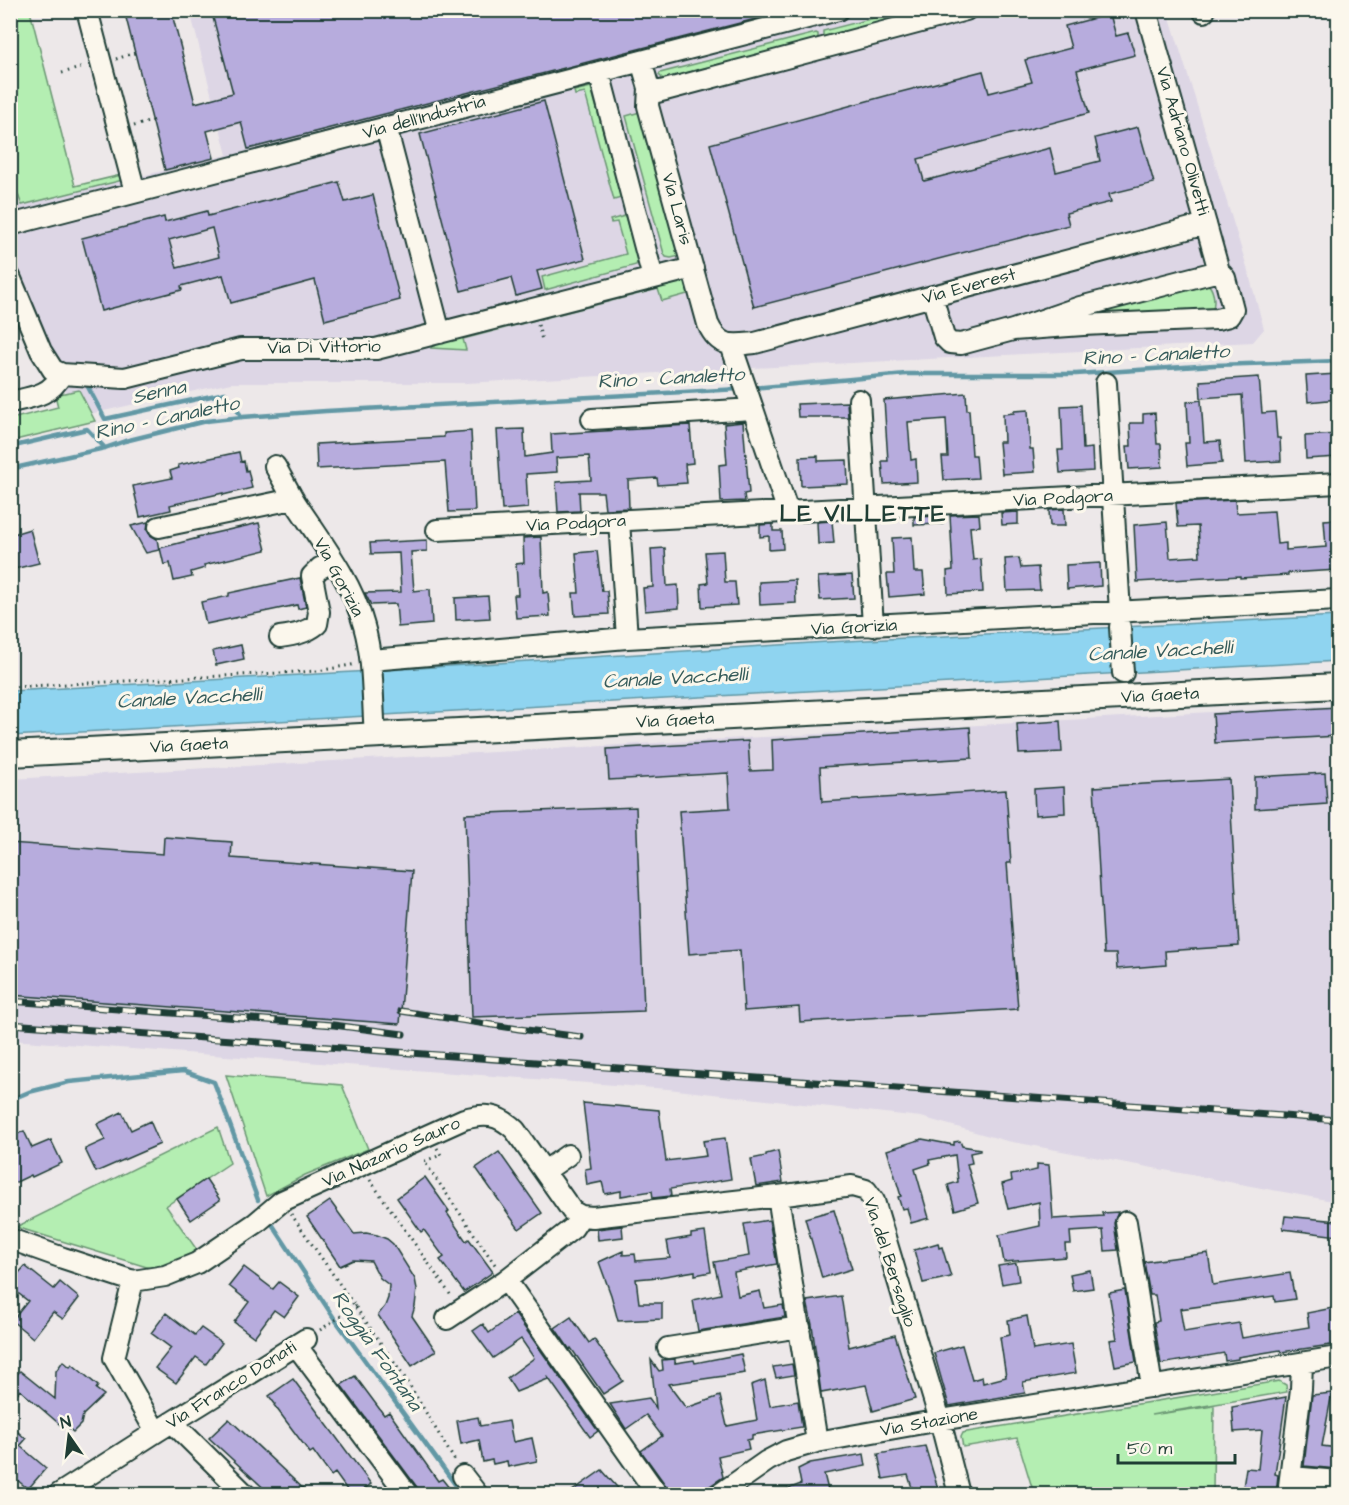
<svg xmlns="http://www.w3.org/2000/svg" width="1349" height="1505" font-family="'Architects Daughter',sans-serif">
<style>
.built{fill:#ddd6e5}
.green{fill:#b4eeb2;stroke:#6a9673;stroke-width:1.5}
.water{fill:#8fd4f0;stroke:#6298a5;stroke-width:1.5}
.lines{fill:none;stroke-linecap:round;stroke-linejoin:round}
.stream{stroke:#6298a5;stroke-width:4.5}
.building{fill:#b7acdd;stroke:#1f3d34;stroke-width:1.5;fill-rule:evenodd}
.minor-casing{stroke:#1f3d34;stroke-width:24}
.major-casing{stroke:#1f3d34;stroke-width:28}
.path{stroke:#1f3d34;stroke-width:3;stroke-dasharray:1.5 4.5;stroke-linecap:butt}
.minor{stroke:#fbf7ec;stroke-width:20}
.major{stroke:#fbf7ec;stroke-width:24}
.rail-casing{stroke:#1f3d34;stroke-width:7}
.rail{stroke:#fbf7ec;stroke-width:4.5;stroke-dasharray:14;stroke-linecap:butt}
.labels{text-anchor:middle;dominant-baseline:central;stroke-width:6;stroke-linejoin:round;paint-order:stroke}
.street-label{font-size:18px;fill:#1f3d34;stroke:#fbf7ec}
.water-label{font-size:20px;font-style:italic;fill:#355b5a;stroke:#fbf7ec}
.district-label{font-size:24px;font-weight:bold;letter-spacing:1.5px;fill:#1f3d34;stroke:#fbf7ec}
</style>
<rect width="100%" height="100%" fill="#ede8e9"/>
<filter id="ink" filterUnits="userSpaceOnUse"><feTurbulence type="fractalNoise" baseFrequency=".0167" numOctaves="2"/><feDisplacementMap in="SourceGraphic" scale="12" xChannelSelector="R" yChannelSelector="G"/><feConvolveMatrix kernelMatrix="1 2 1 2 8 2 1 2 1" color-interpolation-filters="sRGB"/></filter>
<g filter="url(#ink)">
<path class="built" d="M190 11H1168L1246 264 1264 329 1253 342 466 383H231L76 417 11 246V208L227 155Z
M1338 705V1202L1007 1141 921 1117 668 1089 11 1040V779Z"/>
<path class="green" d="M10 11H30L75 186 121 175 123 180 22 205 11 177Z
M901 11H925L825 37 823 36V31Z
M816 33 818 34V39L663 79 659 75 660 73Z
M591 87 621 198 614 200 585 93 575 95 574 91Z
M640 112 680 256 671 258 666 257 664 254 626 116Z
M625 216 638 260 636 265 545 290 542 277 626 254 617 222 611 223 610 220Z
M687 277 691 293 662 301 658 289 540 319 539 315Z
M1205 282C1214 287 1216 302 1212 311L1091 317 1090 314Z
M535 316 536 320 463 339 466 350 431 348 434 342Z
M79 390 95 421 11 441V419L58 407 55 395Z
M226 1075 342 1085 368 1149 305 1175 266 1196Z
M218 1127 230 1163 166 1206 197 1250 178 1263 150 1268 16 1227Z
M1279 1381 1286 1385 1287 1392 1151 1415 1214 1406 1213 1494H1034L1017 1438 963 1447 961 1437 963 1433 967 1432Z"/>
<path class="water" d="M1338 616V661L11 736V691L371 671 827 642Z"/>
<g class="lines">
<path class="stream" d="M10 197 11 200
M88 387 105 419 225 393 242 417
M751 388 906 374H1076L1214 365 1338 361
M10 447 87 429 105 448
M10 469 105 448 125 441 206 421 242 417 326 411 740 389
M10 1100 29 1092 69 1082 183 1071 214 1082 258 1200
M272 1224 334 1318 462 1494"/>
</g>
<path class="building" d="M124 10H171L195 103 233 93 211 10H770L771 15 248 149 241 122 207 131 214 158 165 170Z
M1110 14 1116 36 1128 33 1135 55 1077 70 1089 113 918 159 924 181 1050 148 1056 172 1100 161 1095 138 1138 127 1154 183 1109 194 1111 202 1066 213 1069 225 754 307 710 144 889 95 983 71 989 93 1032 82 1025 60 1071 48 1065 26Z
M544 101 585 259 537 271 542 289 516 296 511 278 461 291 420 134Z
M339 182 345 202 373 195 400 300 325 320 315 280 231 303 223 275 181 286 182 290 101 311 82 238 164 217 165 222 207 211 208 216ZM212 228 219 257 177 268 169 240Z
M1337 374 1338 399 1308 402 1306 376Z
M1259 377 1262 413 1275 412 1277 438H1280L1281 461 1246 463 1242 395 1201 398 1200 381Z
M966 393 967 410H969L972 455H976L978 478 944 480 942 457H948L946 419 908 422 911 460 916 459 917 482 884 484 882 461H888L884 400Z
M1201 400 1204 442 1220 441 1222 463 1187 466 1185 443H1189L1187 402Z
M847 402 848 417H798L797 404Z
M1081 405 1083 449 1092 448 1093 471 1060 473 1058 450H1063L1061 406Z
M1028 410 1030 449H1033L1035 472 1002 474 999 442H1004L1003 414 1014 413V411Z
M1155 413 1157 444H1161L1162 467 1129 469 1127 446H1131L1130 423H1143V414Z
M743 422 749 493 744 494 745 501 721 502 719 465 727 464 724 424Z
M690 425 693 463 685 464 687 483 658 485 657 478 628 480 629 508 605 509 603 492H579L580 511 558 512 556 482 591 480 589 456 556 458 557 472 526 474 528 508 502 510 497 430 524 429 525 457 552 453 551 434 639 429V428Z
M471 431 475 511 449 512 445 462 317 469 316 444 444 437V433Z
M1338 434V457L1306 459 1305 436Z
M239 452 241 462 244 461 246 471 248 470 252 488 223 495V493L170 505 171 510 140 517 133 486 172 478 170 471 179 468 178 465Z
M818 456V461L847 460 848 484 801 486 800 457Z
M1235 500 1236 513 1274 511 1277 544 1286 543V550L1326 547 1324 520 1338 519V570L1288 573V575L1240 578V576L1137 582 1134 525 1167 522 1170 558 1200 556 1198 526 1178 527 1176 503Z
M1064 509 1065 526H1050L1049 510Z
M1018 512V524L1002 525 1001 513Z
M979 514 980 526 970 527 973 560 981 559 983 592 948 594 947 571 953 570 950 515Z
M943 516V524L914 525V517Z
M832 521 834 543 818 544 817 522Z
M148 522 147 530 150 535 157 539 159 550 146 553 131 526Z
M259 523 266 550 204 565 205 568 191 572 192 577 174 581 170 563 164 565 160 548 198 538 197 537Z
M773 524V531H782L783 549 769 550V536L760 537V525Z
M30 529 39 563 10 570V535Z
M541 537 543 593 548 592 550 616 516 618 514 595H518L516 564 524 563 523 538Z
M912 537 914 572H923L925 594 889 597 887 574H894L892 538Z
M427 540V551L411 552 414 591 430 589 432 624 398 627 396 604 371 605 365 593 401 592 399 553 371 554 370 543Z
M665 548 667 586 678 585 679 608 645 611 643 588 653 587 651 549Z
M597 551 602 591H607L609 614 575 616 573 593H579L576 553Z
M723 551 725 582H735L737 605 702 607 701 584 708 583 705 552Z
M1019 558 1021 568 1038 567 1040 590 1007 591 1005 559Z
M1100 563 1101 586 1067 589 1066 565Z
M852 575 854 598 820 600 818 577Z
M300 578 306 607 298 609 297 605 206 624 201 602 229 596V593Z
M795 580 796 603 760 605 759 582Z
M488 596 490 618 456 620 455 598Z
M241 645 244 659 216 665 213 651Z
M1338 707V736L1215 743 1213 714Z
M1060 721 1062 752 1019 754 1017 724Z
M970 727 972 758 820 767 822 802 1006 790 1011 863H1007L1018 1009 800 1022 799 1007 744 1011 740 950 689 954 679 811 730 808 728 773 609 780 607 749 748 741 750 771 773 770 772 740Z
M1325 773 1327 804 1255 809V777Z
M1229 779 1239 946 1165 951 1166 965 1117 969 1116 954H1104L1094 787Z
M1064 787 1065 813 1035 815 1034 789Z
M636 807 644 1011 472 1017 465 814Z
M164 837 232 842 231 858 412 871 400 1024 10 995V843L163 854Z
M583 1103 659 1110 666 1161 706 1156 703 1141 725 1138 731 1179 670 1189 671 1196 653 1198 652 1191 621 1196V1191L605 1194 602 1182 587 1185 585 1169 591 1168Z
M122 1112 131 1130 150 1121 160 1144 96 1172 85 1149 105 1140 97 1124Z
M24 1131 32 1148 51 1140 62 1163 32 1177 31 1175 10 1185V1137Z
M922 1139 954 1145V1142L960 1141 962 1146 980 1149V1151L970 1153 972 1163 967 1164 978 1203 955 1210 948 1185 958 1182 955 1155 929 1160 930 1164 915 1169 929 1218 911 1223 907 1208 902 1209 898 1197 901 1196 887 1150Z
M778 1151 783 1182 756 1186 751 1159 766 1156V1154Z
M499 1152 542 1213 519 1229 476 1168Z
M1037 1164 1049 1165 1053 1219 1103 1216 1102 1213 1118 1212 1114 1223 1118 1250 1105 1251 1103 1230 1070 1232 1071 1244H1065L1066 1257 1004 1262 999 1235 1040 1226 1039 1202 1008 1209 1002 1184 1012 1181 1011 1175 1037 1170Z
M425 1177 449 1211 447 1213 466 1241 469 1239 493 1272 464 1292 440 1260 444 1257 424 1230 421 1232 397 1198Z
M206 1179 220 1200 191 1220 177 1199Z
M330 1201 354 1234 366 1233 377 1235 387 1239 393 1244 415 1279 417 1289 415 1306 412 1316 436 1351 412 1366 378 1315 385 1306 388 1298 389 1285 380 1278 371 1261 353 1260 340 1266 307 1217Z
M834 1210 852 1269 822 1278 805 1218Z
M1285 1216 1338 1221V1236L1283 1229Z
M769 1220 777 1264 734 1272 738 1296 760 1291 764 1308 783 1305 785 1317 698 1331 693 1300 721 1294 714 1262 749 1256 744 1224Z
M622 1226 623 1237 598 1240 597 1229Z
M705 1232 711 1272 695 1275V1271L659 1277 636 1279 639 1303H662V1319L618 1321 611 1295 599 1262 623 1251V1255L635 1254 636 1261 670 1258 667 1241 691 1237V1234Z
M938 1243 939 1248 942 1247 951 1277 923 1283 914 1250Z
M1208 1253 1213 1285 1290 1273 1295 1299 1275 1302 1274 1296 1180 1309 1184 1332 1239 1323 1242 1338 1309 1327 1307 1313 1338 1307V1344L1281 1352 1280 1350 1238 1357V1359L1225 1361 1224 1353 1161 1364 1154 1322 1159 1321 1155 1295H1150L1144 1262Z
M1016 1263 1019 1281 1002 1284 998 1266Z
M25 1266 54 1289 60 1282 79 1298 63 1319 53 1312 33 1338 12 1321 28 1301 10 1287V1283Z
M244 1267 273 1289 279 1282 299 1297 284 1317 274 1310 254 1337 234 1322 249 1302 229 1286Z
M1090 1270 1093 1288 1073 1291 1070 1274Z
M1125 1290 1136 1362 1115 1366 1110 1340 1117 1339 1109 1293Z
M841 1296 849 1347 895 1335 915 1399 873 1411 866 1385 821 1393 812 1325 807 1301Z
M166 1313 195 1335 201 1328 222 1343 206 1364 196 1357 176 1383 155 1368 171 1348 151 1333Z
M515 1314 598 1431 590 1437 547 1376 548 1379 516 1392 507 1378 534 1358 521 1339 493 1358 473 1331 483 1324 489 1333Z
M1027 1316 1033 1350 1071 1344 1076 1373 1023 1382 1025 1393 949 1406 934 1353 962 1345 972 1380 982 1377 983 1383 1006 1377 1000 1337 1010 1335 1008 1320Z
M571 1317 589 1343 594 1339 623 1381 603 1394 571 1348 570 1350 555 1328Z
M741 1354 745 1373 668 1384 686 1408 720 1396 727 1426 757 1420 751 1385 765 1380 770 1406 798 1401 802 1427 752 1435V1439L747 1440 749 1449 718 1456 723 1477 698 1494H669L667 1487 641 1451 662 1436 646 1415 626 1429 610 1404 649 1398 656 1408 651 1360 659 1371 663 1370 662 1360 675 1359V1363L694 1360 695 1363Z
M63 1361 70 1367 72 1364 98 1386 96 1389 104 1395 83 1415 81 1424 73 1432 66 1426 64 1428 20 1390 10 1402V1382L20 1371 55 1399 56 1371Z
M792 1364 794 1375 776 1378 773 1367Z
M355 1376 384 1415 389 1412 438 1481 442 1479 454 1494H419L417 1487 341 1385Z
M293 1379 371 1484 357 1494H350L335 1473 331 1476 313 1451 310 1453 274 1405 275 1404 269 1396Z
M1332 1393 1322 1446 1338 1448V1469L1304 1466 1312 1395Z
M1286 1397 1275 1474 1278 1475 1276 1494H1242L1246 1468 1258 1469 1262 1430 1234 1432 1232 1407Z
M478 1417 480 1426 509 1421 513 1442 532 1438 537 1461 508 1467 507 1461 493 1464 492 1460 483 1462 479 1440 461 1444 457 1421Z
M229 1419 309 1494H270L209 1438Z
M10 1425 26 1439 20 1446 46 1468 28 1489 10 1474Z
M925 1446 939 1492 931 1494H914L908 1475 883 1479 878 1454Z
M864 1454 866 1466 824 1474 829 1494H816L815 1492 806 1494H778L777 1493 801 1484 798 1469 810 1463Z
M602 1470 623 1494H568Z"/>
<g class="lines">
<g class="minor-casing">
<path id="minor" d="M87 10 135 192
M1204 10V12
M641 61 649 88 648 106 708 324C719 348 731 345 755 343L1206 224
M599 72 653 278
M649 88 657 92 665 90 966 10
M386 127 440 333
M10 225 838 10
M10 277 41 351 53 370 62 374 125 378 241 349H376L693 268
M932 296 944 337 950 343 961 344 1013 330 1080 307 1219 271
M1013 330 1083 325 1217 319 1229 316 1233 309 1225 278 1219 271 1146 10
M731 345 753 409
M1106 383 1120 612
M859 400 873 626
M10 402C33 397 50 396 62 374
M592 419 753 409 788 512
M275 466C282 478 288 490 295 502 320 540 352 581 364 626 374 661 372 699 375 735
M619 521 627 638
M159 527 293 499
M437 530 1338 483
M1120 627 1123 673
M280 637C294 635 306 633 317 624L319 612 312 576 320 568 334 562
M371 660 627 638 1338 600
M545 1171 568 1155
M778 1196 817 1442
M581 1216 573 1228 506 1280 657 1494
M1126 1222 1152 1387
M10 1239 63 1258 133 1281 114 1358 156 1432
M133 1281 165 1276 197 1263 256 1223 282 1201 464 1119C485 1113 498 1114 515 1130L572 1211 581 1216 593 1217 778 1196 852 1186 866 1190 874 1201 940 1420 959 1494
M447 1319 506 1280
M296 1345 407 1494
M668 1348 800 1327
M172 1422 245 1494
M463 1476 477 1494
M1291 1477 1338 1481
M59 1494 156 1432 306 1339
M720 1494 767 1461 786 1451 817 1442 940 1420 1338 1357
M1288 1494 1301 1389 1302 1363"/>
</g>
<g class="major-casing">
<path id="major" d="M10 754 1338 686"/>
</g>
<path class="path" d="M116 59 135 53
M62 73 84 67
M134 126 152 121
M538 325 542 340
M10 687 318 671 356 664
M437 1148 441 1155 424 1161 496 1266
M370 1180 452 1297
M291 1214 407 1381 455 1461
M320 1330 356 1306"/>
<use href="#minor" class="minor"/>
<use href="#major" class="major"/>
<g class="rail-casing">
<path id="rail" d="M10 1001 334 1025 403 1034
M401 1011 519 1029 581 1037
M10 1024 1338 1120"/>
</g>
<use href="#rail" class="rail"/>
</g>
</g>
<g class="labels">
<g class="street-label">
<text transform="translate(424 117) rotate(-15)">Via dell'Industria</text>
<text transform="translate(1183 141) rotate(74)">Via Adriano Olivetti</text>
<text transform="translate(677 209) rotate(75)">Via Laris</text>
<text transform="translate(969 286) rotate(-15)">Via Everest</text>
<text transform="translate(324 347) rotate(-1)">Via Di Vittorio</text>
<text transform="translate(1063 498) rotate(-3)">Via Podgora</text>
<text transform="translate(576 523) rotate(-3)">Via Podgora</text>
<text transform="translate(339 577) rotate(62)">Via Gorizia</text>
<text transform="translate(854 627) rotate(-3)">Via Gorizia</text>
<text transform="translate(1160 695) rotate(-3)">Via Gaeta</text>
<text transform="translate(675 720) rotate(-3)">Via Gaeta</text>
<text transform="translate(189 745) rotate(-3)">Via Gaeta</text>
<text transform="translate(391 1152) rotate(-24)">Via Nazario Sauro</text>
<text transform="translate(890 1262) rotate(72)">Via del Bersaglio</text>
<text transform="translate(231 1385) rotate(-32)">Via Franco Donati</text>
<text transform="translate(929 1422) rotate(-10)">Via Stazione</text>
</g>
<g class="water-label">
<text transform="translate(1156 355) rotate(-3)">Rino - Canaletto</text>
<text transform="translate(671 378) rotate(-3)">Rino - Canaletto</text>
<text transform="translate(159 392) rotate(-12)">Senna</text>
<text transform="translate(167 418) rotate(-12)">Rino - Canaletto</text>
<text transform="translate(1160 651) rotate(-3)">Canale Vacchelli</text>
<text transform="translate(675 678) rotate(-3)">Canale Vacchelli</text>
<text transform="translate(189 698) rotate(-3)">Canale Vacchelli</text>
<text transform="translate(377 1351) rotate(55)">Roggia Fontana</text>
</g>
<g class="district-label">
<text x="863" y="514">LE VILLETTE</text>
</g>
</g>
<rect width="1349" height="1505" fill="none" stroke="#fbf7ec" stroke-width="36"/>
<rect x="18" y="18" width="1313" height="1469" fill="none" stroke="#1f3d34" stroke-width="2" filter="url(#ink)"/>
<g transform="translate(69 1436) rotate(346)" stroke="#fbf7ec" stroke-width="4.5" paint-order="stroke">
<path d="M0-4.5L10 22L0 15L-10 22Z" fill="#1f3d34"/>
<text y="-9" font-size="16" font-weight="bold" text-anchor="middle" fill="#1f3d34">N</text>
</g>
<path d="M1118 1454v9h117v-9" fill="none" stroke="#1f3d34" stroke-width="3"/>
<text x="1127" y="1454" font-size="18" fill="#1f3d34" stroke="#fbf7ec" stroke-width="4.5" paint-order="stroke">50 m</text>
</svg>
